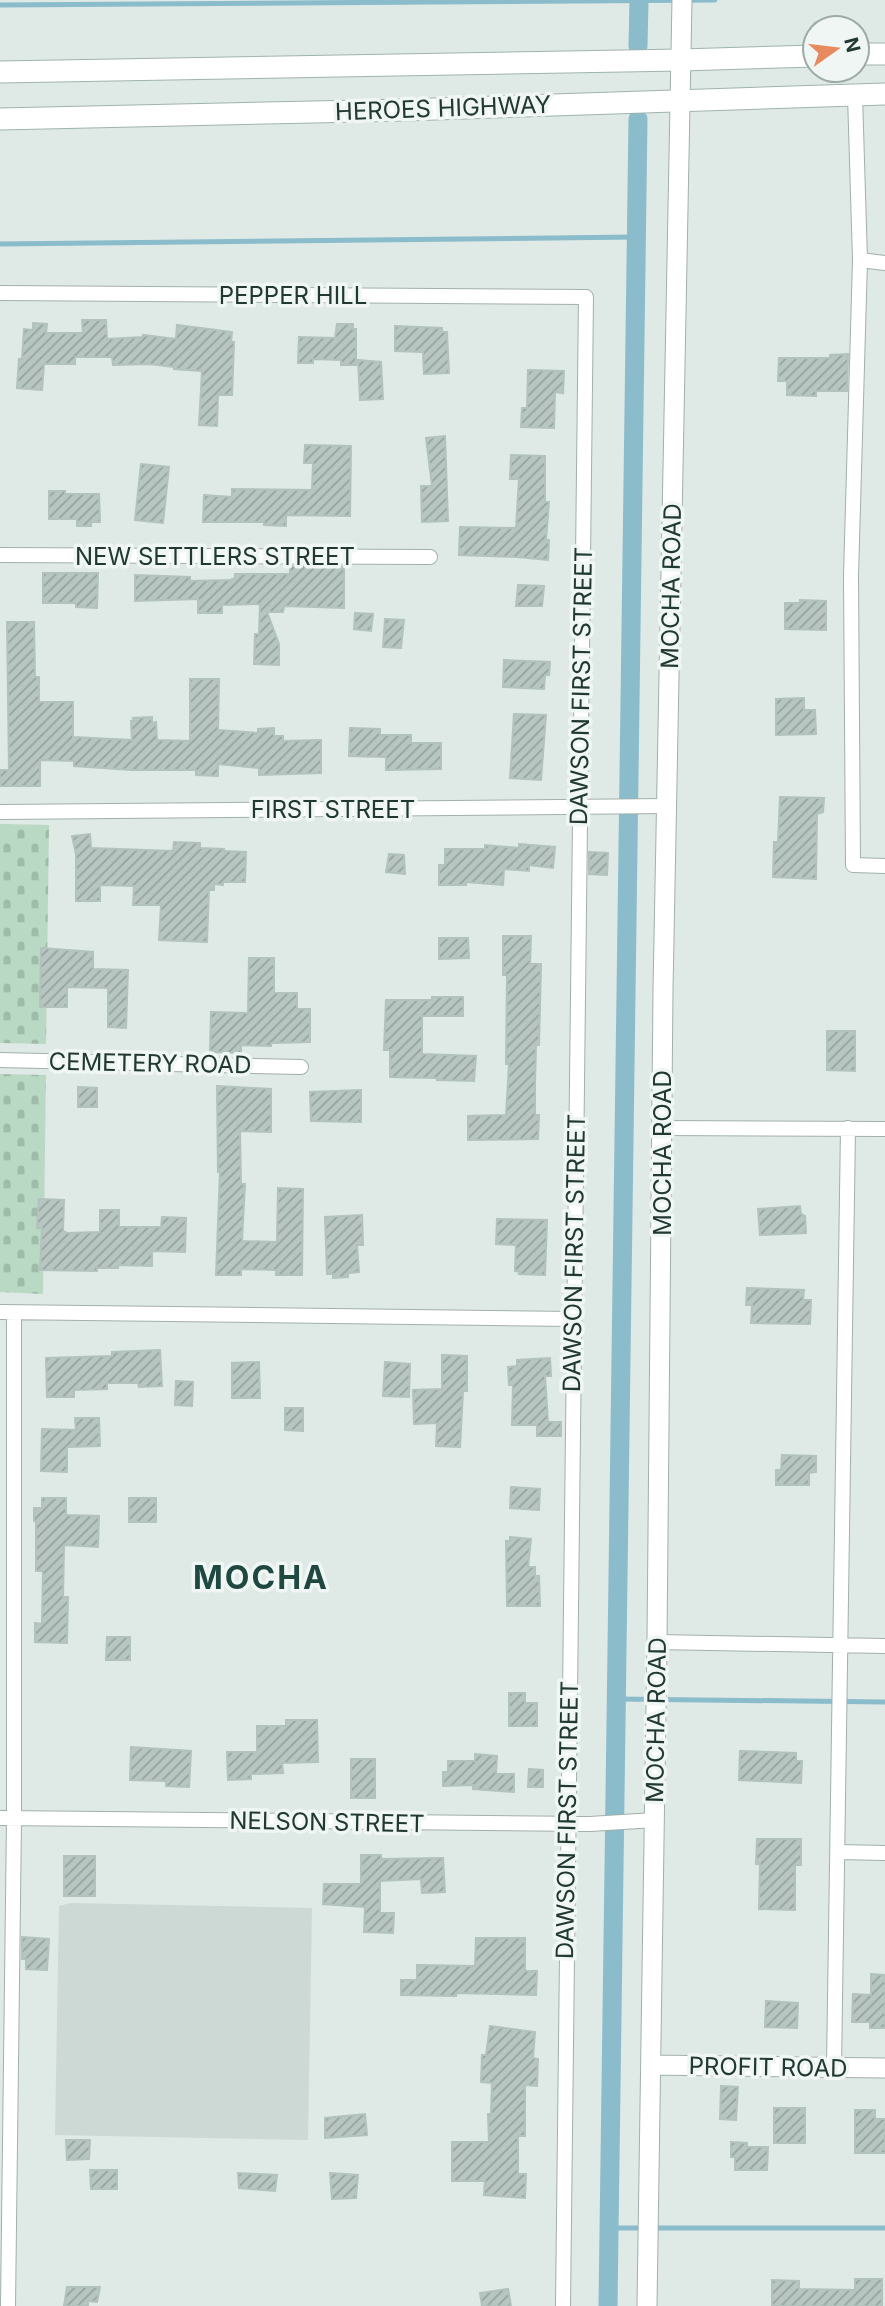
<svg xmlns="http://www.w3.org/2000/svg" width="885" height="2306" font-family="Inter,sans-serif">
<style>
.built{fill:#cdd9d4}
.cemetery{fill:url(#cemetery-stones)}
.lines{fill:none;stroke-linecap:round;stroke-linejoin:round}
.stream{stroke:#8abccb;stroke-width:5}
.canal{stroke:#8abccb;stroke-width:19}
.building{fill:url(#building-hatch);stroke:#b2c2bd;stroke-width:2}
.minor-casing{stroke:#a2b0ac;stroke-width:16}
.tertiary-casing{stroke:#a2b0ac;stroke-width:21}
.secondary-casing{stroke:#9fb4ae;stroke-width:23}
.minor{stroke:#fff;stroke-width:14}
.tertiary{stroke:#fff;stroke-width:19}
.secondary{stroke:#fff;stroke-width:21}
.labels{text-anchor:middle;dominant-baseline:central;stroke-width:7;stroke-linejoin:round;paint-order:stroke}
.street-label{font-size:24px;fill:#213833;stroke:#eff6f3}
.district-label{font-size:32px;font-weight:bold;letter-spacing:2px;fill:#1f4841;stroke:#eff6f3}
</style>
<defs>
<pattern id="cemetery-stones" width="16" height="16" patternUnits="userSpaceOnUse" patternTransform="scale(1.75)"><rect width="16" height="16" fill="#b9d9c4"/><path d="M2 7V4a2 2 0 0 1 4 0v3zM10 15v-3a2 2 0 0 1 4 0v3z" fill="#9fbba9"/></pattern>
<pattern id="building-hatch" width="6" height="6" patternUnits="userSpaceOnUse" patternTransform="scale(1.75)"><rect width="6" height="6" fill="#b8c6c1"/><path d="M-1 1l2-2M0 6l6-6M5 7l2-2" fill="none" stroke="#95a29d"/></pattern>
</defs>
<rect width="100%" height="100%" fill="#dfe9e5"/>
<path class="built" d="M71 1903 312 1908 308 2140 55 2135 59 1906Z"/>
<path class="cemetery" d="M0 824 49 825 46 1044 0 1043Z
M0 1074 46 1075 43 1294 0 1292Z"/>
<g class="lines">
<path class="stream" d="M0 5 715 0
M0 244 636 237
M617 1699 885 1702
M609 2228H644
M654 2228H885"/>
<path class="canal" d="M638 46 639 0
M608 2306C622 1577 624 848 638 119"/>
</g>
<path class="building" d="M82 320H106L107 339 143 337V335L176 339 177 325 232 332 231 342H234L232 395H218L217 426 199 425 202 371 174 369V367L150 364 113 365 112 357H75V364H44L42 390 17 388 19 359H22L24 329 33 330V323L47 324 46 333H83Z
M337 324H353V329H356V365H341V360L313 359V363H298L299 337 335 338Z
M395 326 442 328V332H447L449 373 424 374 423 352 395 351Z
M848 354 847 391H816V396L787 395V381H778L779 358H830V355Z
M358 360 381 362 383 399 360 400Z
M528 370 564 371 563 393 555 392 554 428 521 427 522 408H527Z
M445 436 448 521 422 522 421 486H432L426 438Z
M305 445 351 446 350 516 286 515V526L264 525V522H203L204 495 232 497V489L312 490 313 463H304Z
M511 455 545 456V502H549L546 540H549L548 560 517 557 459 555 460 527 516 528 519 479H510Z
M141 464 169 467 163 523 135 520Z
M49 491H65V494H99L100 522H91V526H77V519H49Z
M290 566H344V608L284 606 283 612H267L279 644V665L254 664 255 634H259L260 604 222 605V613H198V599L135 601V575L190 577V581L230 580 235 578V574H290Z
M43 573H98L97 608 76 607V603H43Z
M518 585 544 586 542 606H516Z
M800 600 826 601V630L785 629V603H800Z
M355 613 373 614 371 631 354 629Z
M385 619 404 620 401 648 383 647Z
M7 622H34L35 677H39V702H73V737L132 740 131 721H134L133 718 152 717V723L156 722 157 740 190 741V679H219L218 730 258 733V729L274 728V736H283V741L321 740V773L259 775V768L218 764V776L196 775V770H132L74 766V761L40 760V786H0V770H9Z
M504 660 550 662 549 675H545L544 689 503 687Z
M804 698V710H815L816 734 776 735V699Z
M514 714 546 715 541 780 510 778Z
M350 728 380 729V735H411V743H441V769L386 770V757L349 756Z
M780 797 824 798 823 812 817 814 816 879 773 877 774 842H778Z
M90 834 91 848 173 851 174 842 200 843V848L224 849V851L246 852 245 882H223V885L214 884V890H209L207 942 159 940 161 905H133L134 886 100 885V901H76V854L72 836Z
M519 844 555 847 553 868 529 865V871L504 869 503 885 466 882V885H439V865H445V849H485V845L519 848Z
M589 852 608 853 607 875 589 874Z
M389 854 404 855 405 874 386 872Z
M503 936H531L530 964H541L539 1045H536L535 1084V1115H539L538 1139 468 1140V1116L506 1115 509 1064H506L507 975H503Z
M439 938H468L469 958 439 959Z
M41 948 93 952V969L128 970 126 1028 108 1027V988L67 987V1007H40Z
M249 958H274V993H297V1009H310V1042L271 1043V1046L241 1045V1053L210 1052 211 1012 248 1013Z
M432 997H463V1016H422V1054L476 1056 474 1081 437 1080V1078L390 1077V1050H384L386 1000H432Z
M827 1031H855V1071L827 1070Z
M217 1086 271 1089V1132L240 1131 241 1184H245L242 1241 277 1242 278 1188 303 1189 302 1275H276V1270L241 1269V1275H216L220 1172H218Z
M78 1087 97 1088V1107H78Z
M361 1090V1122L311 1121 310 1092Z
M39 1199 64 1200 63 1231 67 1233 100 1232V1210H119V1227H161L162 1217 186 1218 185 1252 152 1251V1266L118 1265V1268H97V1271L40 1270 42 1228H37Z
M800 1206 801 1214 805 1216 806 1233 760 1235 758 1209Z
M362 1215 363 1245H357L359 1272 348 1273V1277L333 1278V1274H327L325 1217Z
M497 1219 547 1220 545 1275 519 1274 520 1272 515 1271 516 1245 496 1244Z
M747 1288 804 1290 803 1300H811L810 1324 751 1323 752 1305H746Z
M160 1350 162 1386 139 1387 138 1383H107V1389L74 1390V1397H47L46 1358 112 1356V1352Z
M442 1355 467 1356V1391H463L460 1447 436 1446 437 1423 414 1424 413 1390 442 1389Z
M550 1358 551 1376H545L548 1422H561V1436H537V1425H512L513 1385H509L508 1367 517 1366V1360Z
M259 1362 260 1398H232V1363Z
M385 1362 410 1364 409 1397 383 1396Z
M176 1381 193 1382 192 1406 175 1405Z
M285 1408H303V1431L285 1430Z
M75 1418H99L100 1446 67 1447V1472L41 1471 42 1429 76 1430Z
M782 1455 816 1456V1472L809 1473V1485H776V1470H781Z
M511 1487 540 1489 539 1510 510 1508Z
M42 1498H66V1515L99 1516 98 1547 64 1545 63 1597H68L67 1643 35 1642V1623L42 1624 43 1571H36V1521H34V1508H42Z
M129 1498H156V1522H129Z
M510 1537 531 1539 528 1567H535V1576H539L540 1606H507L506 1541H510Z
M107 1637H130V1660H106Z
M509 1693H525V1703H537V1726H509Z
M286 1720H317L318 1762 282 1763 283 1773 251 1774V1779L228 1780 227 1752H257V1726H286Z
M131 1747 191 1751 189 1787 166 1786V1781L130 1780Z
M740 1751 796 1753V1761H802L801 1783 739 1780Z
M475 1754 497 1756 496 1774H514V1792L473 1789V1785L443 1786V1772H448V1761H475Z
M351 1759H375V1798H351Z
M529 1769 543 1770V1787H528Z
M757 1839H801V1865H795V1910L759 1909 760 1864H756Z
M361 1855H381V1859L443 1858 445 1892 422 1893 421 1879 380 1881V1913H394L393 1933 364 1932 365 1907 323 1904 324 1884H361Z
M64 1856H95V1896H64Z
M22 1937 49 1939 47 1970 26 1969V1959H22Z
M476 1938H525V1971H537L536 1995 456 1993V1996L401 1995V1980H417V1965L475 1966Z
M871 1974 885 1975V2028H870V2022H852L853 1994 871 1995Z
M766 2001 798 2003 797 2028 765 2027Z
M490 2026 535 2032 533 2058 538 2059 537 2086 525 2085V2136H518V2174H526L525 2198 484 2195 485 2181H452V2142H489L488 2114H491L492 2083 481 2082 482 2055H486Z
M721 2086 738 2087 736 2120 720 2119Z
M774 2108H805V2143H774Z
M855 2110H875V2119H885V2153H855Z
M365 2114 367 2135 325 2138V2118Z
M66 2140H90L89 2159 67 2160Z
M731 2142 747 2143V2147H768L767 2170H735V2157H731Z
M90 2170H117V2189H91Z
M238 2173 277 2175 275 2191 239 2188Z
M330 2173 358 2175 356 2198 332 2199Z
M855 2279H882V2306H772V2280L799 2281V2289L855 2290Z
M67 2287H100L97 2302 88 2301V2306H64Z
M508 2289 511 2306H482L480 2293Z"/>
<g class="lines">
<g class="minor-casing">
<path id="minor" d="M855 95 860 260 851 576 853 865 885 866
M860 260 885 263
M0 293 586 297 563 2306
M0 555 430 557
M0 812 667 806
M0 1060 301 1067
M662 1128 885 1129
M0 1312 574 1319
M657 1642 885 1646
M0 1818 590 1824 655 1820
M838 1852 885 1853
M834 2067 848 1128
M8 2306 14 1819V1313"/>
</g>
<g class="tertiary-casing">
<path id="tertiary" d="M651 2065 885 2068
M647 2306 657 1642 663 990 682 0"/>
</g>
<g class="secondary-casing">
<path id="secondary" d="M857 54H885
M0 72 681 60 815 56
M0 119 406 110 885 94"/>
</g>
<use href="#minor" class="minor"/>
<use href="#tertiary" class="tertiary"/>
<use href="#secondary" class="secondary"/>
</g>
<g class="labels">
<g class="street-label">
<text transform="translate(443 108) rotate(-2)">HEROES HIGHWAY</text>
<text x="293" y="295">PEPPER HILL</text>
<text x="215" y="556">NEW SETTLERS STREET</text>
<text transform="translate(671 586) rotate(-89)">MOCHA ROAD</text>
<text transform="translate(581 686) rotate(-89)">DAWSON FIRST STREET</text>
<text x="333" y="809">FIRST STREET</text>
<text transform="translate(150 1063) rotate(1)">CEMETERY ROAD</text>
<text transform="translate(662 1153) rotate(-90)">MOCHA ROAD</text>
<text transform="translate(574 1253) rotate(-89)">DAWSON FIRST STREET</text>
<text transform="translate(656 1720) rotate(-89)">MOCHA ROAD</text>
<text transform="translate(567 1820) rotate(-89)">DAWSON FIRST STREET</text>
<text transform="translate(327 1822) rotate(1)">NELSON STREET</text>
<text transform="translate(768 2067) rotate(1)">PROFIT ROAD</text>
</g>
<g class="district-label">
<text x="261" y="1577">MOCHA</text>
</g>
</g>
<g transform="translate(836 49) rotate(76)"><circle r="33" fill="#eff6f3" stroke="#9daaa6" stroke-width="2"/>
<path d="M0-5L12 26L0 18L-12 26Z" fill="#e78b5f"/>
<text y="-10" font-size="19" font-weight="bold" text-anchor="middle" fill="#213833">N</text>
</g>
</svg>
